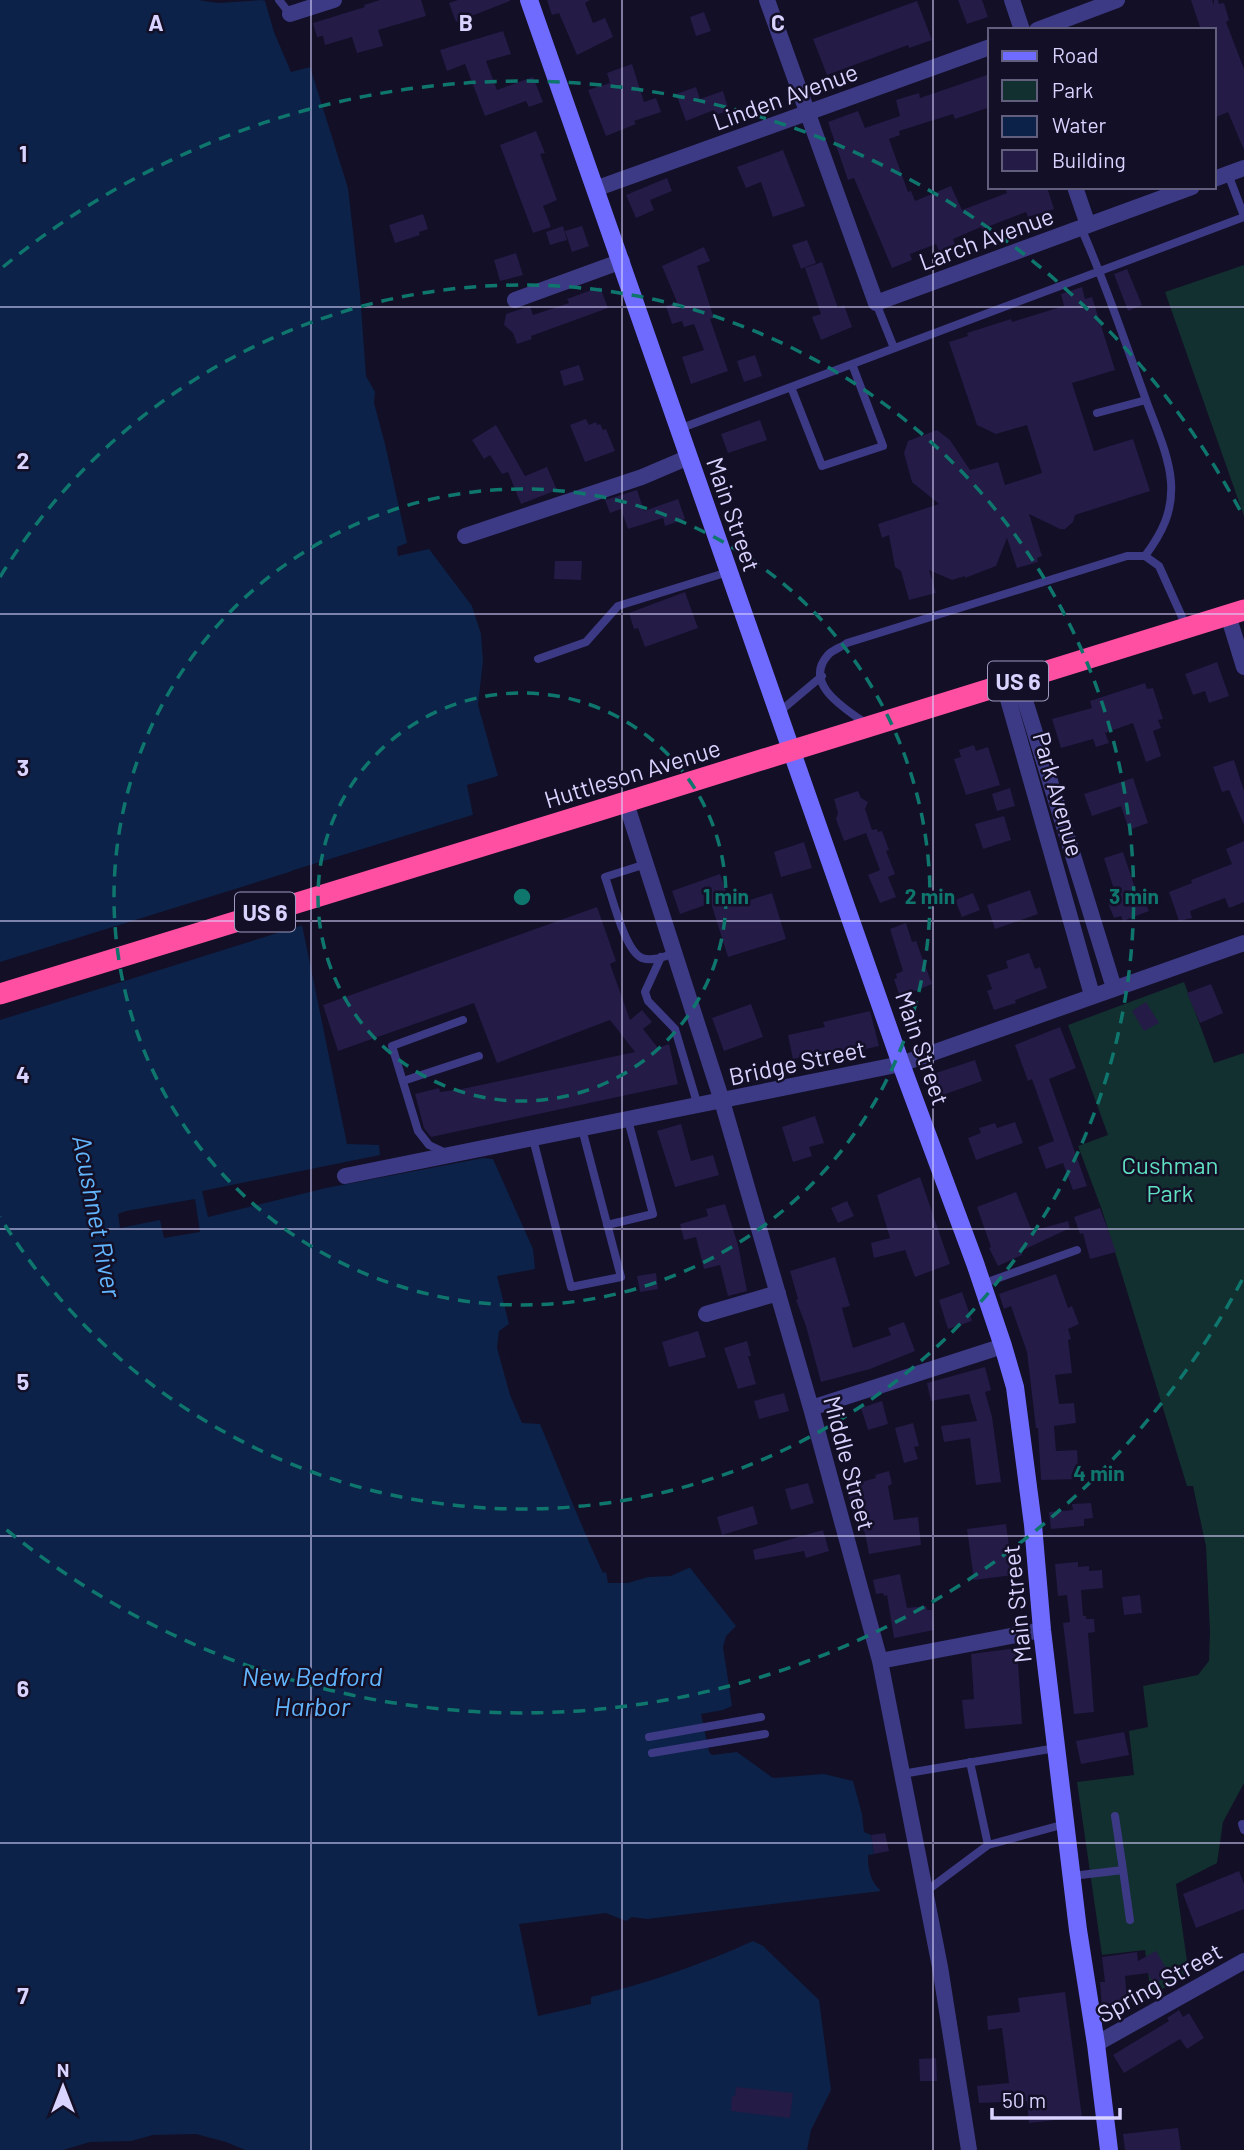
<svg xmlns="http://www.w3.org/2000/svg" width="1244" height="2150" font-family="Barlow,sans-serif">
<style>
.green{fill:#12302f}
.water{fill:#0c2248}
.pier{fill:#130f26}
.building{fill:#241b47}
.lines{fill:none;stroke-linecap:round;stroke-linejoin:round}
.lane{stroke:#3d3a85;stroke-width:8}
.street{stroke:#3d3a85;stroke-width:16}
.secondary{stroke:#6f6bff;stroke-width:18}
.highway{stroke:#ff4fa3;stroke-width:21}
.grid{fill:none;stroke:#d9d4ff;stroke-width:2;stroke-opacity:0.55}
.ring{fill:none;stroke:#0f766e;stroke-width:3.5;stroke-dasharray:12 9}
.labels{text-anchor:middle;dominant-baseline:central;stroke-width:5;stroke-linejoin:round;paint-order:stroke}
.shield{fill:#130f26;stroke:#9e99be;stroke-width:2}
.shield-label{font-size:23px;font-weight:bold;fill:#d9d4ff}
.street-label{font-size:24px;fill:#d9d4ff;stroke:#130f26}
.park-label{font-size:24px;fill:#5fe0c0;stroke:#130f26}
.water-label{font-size:26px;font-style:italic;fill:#62b6ff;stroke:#130f26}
.grid-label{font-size:23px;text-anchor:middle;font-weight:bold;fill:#d9d4ff;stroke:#130f26;stroke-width:5;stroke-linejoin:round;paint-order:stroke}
.centre{fill:#0f766e;stroke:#130f26;stroke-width:3.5}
.ring-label{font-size:21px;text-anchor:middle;font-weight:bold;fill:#0f766e;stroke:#130f26;stroke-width:5;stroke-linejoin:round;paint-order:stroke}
</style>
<rect width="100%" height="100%" fill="#130f26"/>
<path class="green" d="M1244 265V516L1165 292Z
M1184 982 1214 1063 1244 1053V1783L1223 1822 1217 1863 1176 1884 1189 1975 1151 1995 1145 1950 1102 1955 1077 1782 1134 1775 1129 1731 1148 1727 1143 1686 1198 1675 1209 1661 1210 1632 1206 1546 1193 1486H1187L1102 1210 1078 1146 1108 1135 1068 1025Z"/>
<path class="water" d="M0 0H198L218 3 262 0 265 1 274 32 291 72 310 67 348 188 360 293 366 376 375 392 374 403 385 444 407 543 397 547 398 556 429 549 472 606 481 634 483 661 478 705 498 776 467 785 473 815 291 871 347 1144 379 1145 380 1155 202 1191 208 1217 326 1188 483 1158 493 1159 533 1249 535 1269 497 1276 509 1324 503 1335 532 1422 540 1424C561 1474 580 1524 603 1573L606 1572 609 1575 687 1564 736 1626 726 1636 723 1647 732 1706 723 1710 701 1714 709 1752 712 1755 737 1752 773 1778 824 1774 853 1781 862 1814 864 1832 871 1835 874 1854 868 1855C868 1869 870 1881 881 1891L647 1919 632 1917 626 1921 606 1913 519 1924 538 2016 591 2004V1997C648 1983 700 1965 753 1941L763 1946 819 2000 831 2090 811 2130 807 2150H245L226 2142 196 2134 153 2135 131 2141 90 2142 63 2150H0Z"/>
<path class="pier" d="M476 814 474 819 295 874 306 924 0 1020V962Z
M195 1199 200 1232 164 1238 160 1220 120 1228 118 1214 126 1211Z
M509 1324 507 1336 509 1349 522 1391 531 1416 540 1424 522 1423 510 1395 497 1348 499 1331Z
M687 1560 693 1566 671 1576 648 1577 628 1583H608L606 1572 609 1570 623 1571 642 1565Z"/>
<path class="building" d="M380 0H421L426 16 378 30 383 46 357 53 352 37 325 45 323 36 317 37 313 23 365 7 364 5Z
M458 0H510V1L456 22 449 3Z
M547 0H590L585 3 593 23 605 18 613 37 577 55 559 13 552 15Z
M958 0H982L988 17 967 24Z
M1191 0H1212L1214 5V0H1218L1219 4 1224 3 1229 20 1226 22 1244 69V150L1228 112 1214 118V30H1201Z
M917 1 932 40 909 48 908 45 827 75 813 39Z
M704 12 711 31 696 36 690 17Z
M503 31 511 54 486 61 497 90 533 77 543 102 529 107 526 101 485 116 465 64 447 71 440 50Z
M632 64 644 102 656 98 661 112 634 121 636 124 606 136 588 90 610 83 607 73Z
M990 74V107L955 119 953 114 899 131 900 135 889 139 908 192 911 191 915 201 951 186 962 210 1007 193 1005 187H1047L1054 209 1028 217 1026 212 982 229 981 227 953 239 955 244 939 251 936 244 910 254 912 260 892 268 854 178 848 180 828 122 858 111 865 128 900 116 896 100 919 93 920 98Z
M696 87 700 99 723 91 729 111 715 115 714 110 686 121 676 94Z
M536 131 545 153 540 154 557 200 543 206 551 227 533 233 500 145Z
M783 150 805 206 773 217 761 182 746 188 737 167Z
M667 178 672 191 650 200 654 210 636 218 626 195Z
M423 214 428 229 419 232 420 235 395 243 389 225Z
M563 226 567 240 550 245 546 232Z
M582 226 589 246 572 252 565 231Z
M807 240 816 263 801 269 792 245Z
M704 247 710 261 697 266 714 318 710 319 728 371 691 384 682 357 704 350 694 324 684 327 682 321 672 324 666 306 677 302 662 266Z
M516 253 523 275 500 281 494 260Z
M822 262 838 308 844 305 852 327 821 340 812 317 821 314 805 268Z
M1127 269 1142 305 1128 311 1114 274Z
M600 287 608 308 531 336 532 339 517 344 513 333 504 325 506 314 530 306 533 315 569 303 567 299Z
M1082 287 1085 299 1092 297 1115 370 1072 383 1094 451 1133 439 1150 491 1075 515 1073 522 1065 529H1060L1029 514 1042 556 1037 558 1038 562 1017 568 1007 538 996 566 965 578V576L952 580 929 570 936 593 909 600 901 571 895 567 889 535 882 538 878 524 939 504 912 482 904 453 908 441 937 430 950 440 970 470 998 462 1005 485 1042 473 1027 425 996 434 977 425 949 342 968 336 967 333 1011 319 1012 322 1064 306 1061 294Z
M755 355 762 376 744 382 737 361Z
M579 365 584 380 564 386 560 371Z
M586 419 589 425 596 422 597 425 600 424 603 430 606 429 615 451 585 462 570 425Z
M760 420 767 440 728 453 721 434Z
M496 425 525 476 547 467 557 490 521 504 508 472 502 474 490 455 484 459 472 440Z
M637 490 644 511 678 499 685 519 665 526 663 518 628 529 621 509 610 513 605 500Z
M555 561H582L581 580 554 579Z
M685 592 698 628 645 647 638 628 634 629 629 613Z
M1217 662 1229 696 1209 703 1205 691 1193 695 1185 674Z
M1145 683 1147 689 1153 688 1163 719 1158 720 1161 728 1153 731 1161 756 1146 762 1133 723 1105 733 1109 743 1096 747 1093 739 1061 748 1052 719 1092 708 1090 701Z
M974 745 976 751 988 747 1000 785 966 795 954 759 961 757 959 750Z
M1234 760 1244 791V825L1229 790 1222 792 1213 767Z
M1133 778 1148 823 1129 830 1121 806 1092 816 1084 794Z
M1010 788 1015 806 997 811 992 794Z
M858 791 861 798 868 802 865 809 872 830 877 829 878 832 882 831 889 850 886 851 895 874 888 877 896 897 880 903 868 875 880 870 866 833 844 841 836 819 838 813 834 799Z
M1004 816 1011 840 983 849 975 824Z
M1244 841V902L1229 908 1225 898 1190 911 1192 918 1179 921 1169 892 1192 883 1191 880 1232 864 1226 849Z
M804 842 812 868 781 877 774 852Z
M1123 852 1136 891 1140 890 1149 911 1123 921 1121 916 1114 918 1108 903 1117 899 1104 858Z
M720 874 731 906 772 893 786 939 728 957 711 903 680 914 672 891Z
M1030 890 1038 914 995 929 987 905Z
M973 893 980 910 962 917 955 900Z
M597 907 616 961 610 964 630 1020 642 1010 652 1022 643 1029 658 1048 669 1044 678 1084 431 1137 424 1128 415 1094 439 1088 440 1092 462 1089 635 1052 610 1020 497 1063 474 1003 338 1051 323 1005Z
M906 923 912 942 916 941 932 984 900 997 894 979 897 978 896 974 903 971 890 929Z
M1029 953 1035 969 1040 967 1047 988 1015 1000 1016 1003 994 1010 987 991 992 989 987 975 1008 968 1006 961Z
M1211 984 1223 1013 1200 1023 1187 993Z
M1146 1002 1159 1023 1144 1031 1132 1011Z
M751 1004 763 1037 724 1051 712 1018Z
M870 1011 879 1046 831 1057 830 1050 793 1059 788 1035 825 1027 823 1022Z
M1060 1027 1076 1068 1049 1079 1087 1186 1073 1190 1063 1163 1046 1169 1038 1147 1054 1141 1032 1079 1028 1081 1015 1045Z
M975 1060 982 1081 937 1097 930 1075Z
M815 1116 824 1143 809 1147 812 1156 793 1162 782 1127Z
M1015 1122 1023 1143 976 1160 968 1138 981 1133 979 1128 995 1123 997 1128Z
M681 1124 691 1161 713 1155 719 1175 675 1187 657 1131Z
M920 1177 950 1264 915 1277 905 1250 874 1258 871 1243 890 1238 877 1195Z
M1016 1192 1032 1231 1068 1221 1070 1228 1021 1251 1022 1255 998 1266 989 1248 991 1247 977 1207Z
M847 1201 854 1216 838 1223 831 1208Z
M725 1204 738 1245 747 1291 728 1296 720 1265 704 1269 696 1237 684 1240 680 1224 708 1216 706 1209Z
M1100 1208 1116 1252 1090 1259 1083 1233 1080 1234 1074 1217Z
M835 1257 850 1306 842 1308 853 1348 891 1335 888 1328 904 1322 915 1351 870 1369 821 1382 806 1326 796 1300 798 1299 790 1271Z
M656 1273 658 1289 640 1292 637 1276Z
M1056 1274 1068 1308 1072 1306 1079 1324 1068 1329 1071 1339 1068 1340 1072 1373 1055 1375 1059 1404 1074 1403 1076 1423 1054 1426 1056 1451 1077 1450 1079 1479 1041 1480 1038 1428H1036L1027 1352 1011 1306 1004 1309 999 1294Z
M962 1292 972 1321 948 1329 939 1300Z
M698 1331 706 1357 669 1367 662 1342Z
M747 1341 751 1356H748L756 1384 738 1389 724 1348Z
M985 1367 991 1390 985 1392 992 1417 1001 1482 976 1485 970 1438 944 1442 941 1426 977 1421 969 1394 931 1401 927 1383Z
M784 1393 789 1411 759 1419 754 1401Z
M882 1401 888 1424 868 1430 861 1408Z
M913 1423 919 1446 914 1447 918 1459 904 1463 895 1428Z
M889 1471 892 1484 888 1486 894 1520 918 1517 921 1545 869 1554 865 1533 863 1529 858 1530 846 1486 876 1478 875 1475Z
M808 1483 814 1503 791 1510 785 1489Z
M1091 1503 1093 1518 1084 1519V1526L1051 1529 1049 1512 1073 1510 1072 1504Z
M753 1506 758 1524 722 1535 717 1517Z
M1006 1524 1013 1575 974 1580 967 1529Z
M823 1530 829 1551 806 1558 804 1551 755 1560 753 1550Z
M1078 1562V1567L1089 1566V1571L1102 1570 1103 1588 1081 1590 1083 1616H1086V1619H1094L1095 1632 1088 1633 1094 1712 1074 1714 1063 1623 1070 1622 1067 1595 1058 1596 1055 1564Z
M900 1574 907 1608 926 1606 927 1610H932L934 1630 894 1638 887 1595 884 1596 883 1593 876 1594 873 1580Z
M1140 1595 1142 1613 1124 1615 1122 1597Z
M1017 1648 1022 1724 965 1729 962 1700 974 1699 971 1654Z
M1124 1732 1129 1755 1081 1764 1076 1741Z
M885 1833 889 1851 874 1854 871 1835Z
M1239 1871 1244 1884V1909L1196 1928 1183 1894Z
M1156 1951 1170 1975 1154 1984 1148 1973 1125 1976 1127 2000 1120 2001V2006L1102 2008 1100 1982H1105L1102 1957 1137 1952 1138 1961Z
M1065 1992 1082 2117 1029 2123 1027 2101 979 2103 977 2086 1009 2083 1002 2028 988 2030 987 2016 1020 2012 1018 1998Z
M1179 2010 1183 2017 1189 2013 1204 2038 1187 2049 1180 2039 1124 2073 1113 2055 1169 2021 1167 2018Z
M936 2058 937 2081H920L919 2059Z
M736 2087 793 2093 790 2118 731 2111 732 2096H735Z
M1178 2128 1181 2150H1125L1123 2134Z"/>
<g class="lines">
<path class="lane" d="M279 0 290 14
M1228 174 1244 216
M1081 228C1106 284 1125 342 1146 400 1155 425 1169 455 1171 482 1173 512 1162 533 1145 556
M876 303 894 348
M791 387 822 466 883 446 852 364
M1097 413 1146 400
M679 429 1244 217
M538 659 586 642 618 606 728 572
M778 713 822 676
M865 723C846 709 802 684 828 655 832 650 842 647 847 643L1127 556H1145L1159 566 1187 628
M646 864 605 877C612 895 624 950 642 958 653 962 665 956 675 953
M661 957 645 992 648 1001 675 1029 698 1106
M403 1081 479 1056
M533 1139 571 1287 621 1277 582 1129
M446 1153 429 1145 418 1131 392 1046 463 1020
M607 1225 653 1214 628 1120
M982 1284 1077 1250
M649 1737 761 1717
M652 1753 765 1734
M970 1762 988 1845
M902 1774 1056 1748
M1242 1824 1244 1830
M1123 1870 1130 1920
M1072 1876 1123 1870 1115 1816
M925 1892 988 1845 1065 1824"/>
<path class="street" d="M767 0 876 303 1192 187
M1012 0 1022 30
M290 14 334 0
M1037 30 1117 0
M1214 179 1244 168
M1075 187 1088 225
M595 189 990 47
M515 300 622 261
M465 536 642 477 689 457
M1228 615 1244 667
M1019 681 1114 988
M1004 685 1092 995
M626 803 722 1101 811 1408 880 1661 940 1967 969 2150
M345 1176 901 1064 1244 943
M706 1314 778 1293
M811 1408 1003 1346
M880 1661 1042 1630
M1096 2044 1244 1961"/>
<path class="secondary" d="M529 0 901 1064 975 1263 1003 1346 1015 1387 1033 1525 1042 1630 1078 1930 1096 2044 1109 2150"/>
<path class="highway" d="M0 994C415 868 830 739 1244 610"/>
</g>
<path class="grid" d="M311 0V2150M622 0V2150M933 0V2150M0 307H1244M0 614H1244M0 921H1244M0 1229H1244M0 1536H1244M0 1843H1244"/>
<g class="ring">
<circle cx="522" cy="897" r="204"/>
<circle cx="522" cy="897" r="408"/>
<path d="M0 577A612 612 0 1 1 0 1217"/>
<path d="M1242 1280A816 816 0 0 1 3 1527M3 267A816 816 0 0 1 1242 514"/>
</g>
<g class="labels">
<g class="shield">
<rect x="988" y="661.5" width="60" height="39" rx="5"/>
<rect x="235" y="892.5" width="60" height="39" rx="5"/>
</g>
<g class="shield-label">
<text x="1018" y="681">US 6</text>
<text x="265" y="912">US 6</text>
</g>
<g class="street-label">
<text transform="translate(785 96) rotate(-20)">Linden Avenue</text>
<text transform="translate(986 238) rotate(-20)">Larch Avenue</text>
<text transform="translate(734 514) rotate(71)">Main Street</text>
<text transform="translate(632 773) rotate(-17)">Huttleson Avenue</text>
<text transform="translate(1059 794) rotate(74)">Park Avenue</text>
<text transform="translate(923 1048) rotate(71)">Main Street</text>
<text transform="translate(797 1062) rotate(-12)">Bridge Street</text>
<text transform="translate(850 1463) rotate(75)">Middle Street</text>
<text transform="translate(1016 1604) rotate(-96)">Main Street</text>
<text transform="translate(1159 1982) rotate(-29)">Spring Street</text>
</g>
<g class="park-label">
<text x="1170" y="1164">Cushman<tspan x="1170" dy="28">Park</tspan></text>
</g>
<g class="water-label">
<text transform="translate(98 1216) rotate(79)">Acushnet River</text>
<text x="312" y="1675">New Bedford<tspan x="312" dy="30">Harbor</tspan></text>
</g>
</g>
<g class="grid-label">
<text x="156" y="31">A</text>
<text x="466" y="31">B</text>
<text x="778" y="31">C</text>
<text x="23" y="162">1</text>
<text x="23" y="469">2</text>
<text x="23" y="776">3</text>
<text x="23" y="1083">4</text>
<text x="23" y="1390">5</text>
<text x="23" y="1697">6</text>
<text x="23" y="2004">7</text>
</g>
<circle cx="522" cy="897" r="10" class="centre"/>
<g class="ring-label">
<text x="726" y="904">1 min</text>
<text x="930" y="904">2 min</text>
<text x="1134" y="904">3 min</text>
<text x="1099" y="1481">4 min</text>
</g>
<rect x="988" y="28" width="228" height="161" fill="#130f26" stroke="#625e7d" stroke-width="2"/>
<rect x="1002" y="51" width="35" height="10" fill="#6f6bff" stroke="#625e7d" stroke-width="2"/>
<text x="1052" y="63" font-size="21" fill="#d9d4ff">Road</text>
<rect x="1002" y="80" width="35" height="21" fill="#12302f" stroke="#625e7d" stroke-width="2"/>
<text x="1052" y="98" font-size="21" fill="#d9d4ff">Park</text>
<rect x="1002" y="116" width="35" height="21" fill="#0c2248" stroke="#625e7d" stroke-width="2"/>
<text x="1052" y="133" font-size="21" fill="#d9d4ff">Water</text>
<rect x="1002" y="150" width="35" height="21" fill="#241b47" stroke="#625e7d" stroke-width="2"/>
<text x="1052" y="168" font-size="21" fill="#d9d4ff">Building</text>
<g transform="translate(63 2087)" stroke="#130f26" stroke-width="5" paint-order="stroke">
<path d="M0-5L12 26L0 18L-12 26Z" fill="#d9d4ff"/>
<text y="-10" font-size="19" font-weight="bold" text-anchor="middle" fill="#d9d4ff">N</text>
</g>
<path d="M992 2108v10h128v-10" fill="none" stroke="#d9d4ff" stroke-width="3.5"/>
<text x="1002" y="2108" font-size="21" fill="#d9d4ff" stroke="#130f26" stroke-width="5" paint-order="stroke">50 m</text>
</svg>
